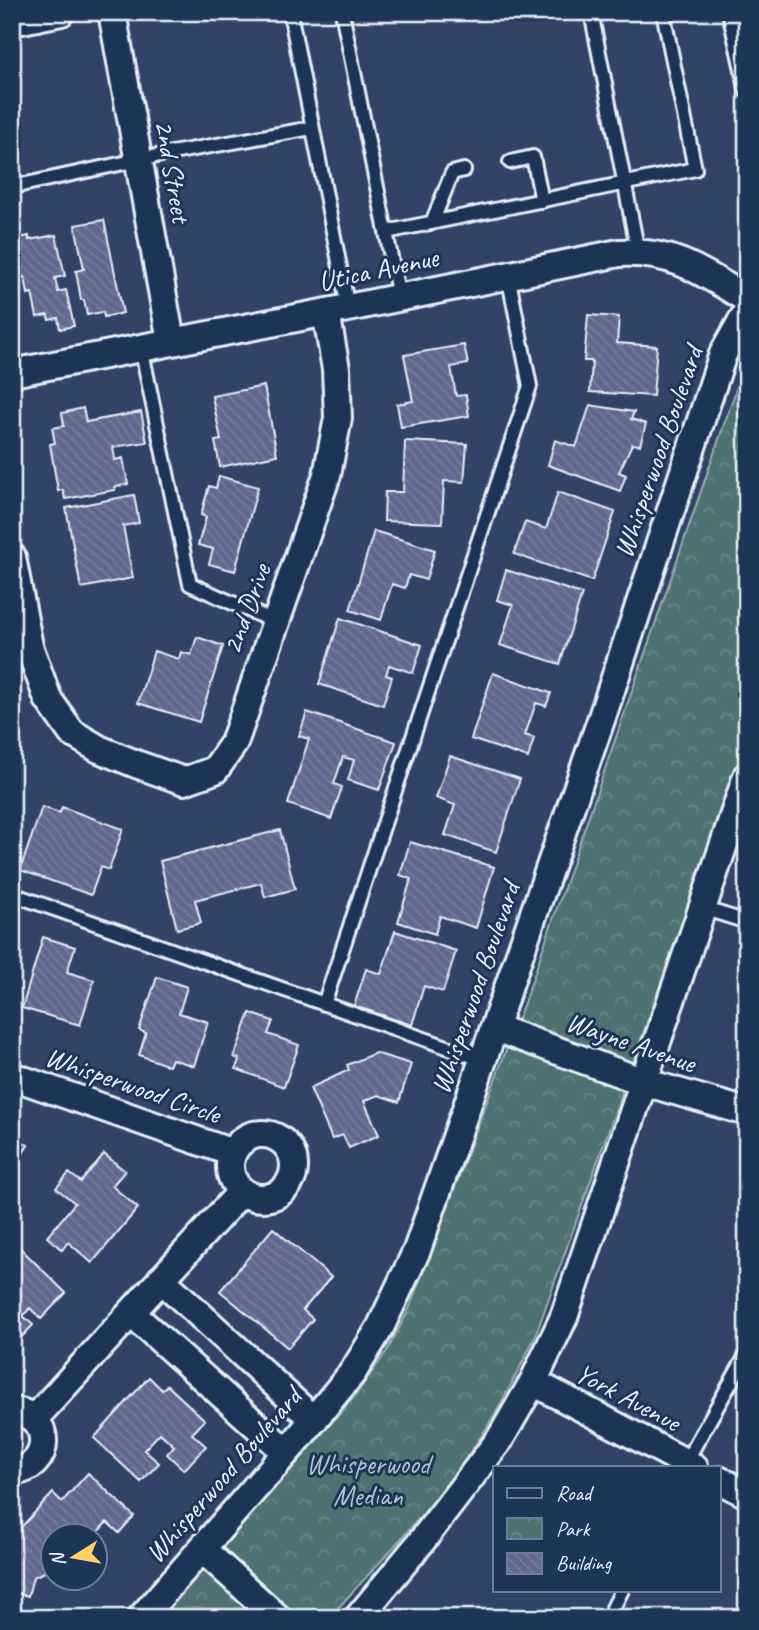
<svg xmlns="http://www.w3.org/2000/svg" width="759" height="1630" font-family="Caveat,sans-serif">
<style>
.park{fill:url(#park-crowns);stroke:#9cb1b4;stroke-width:2}
.building{fill:url(#building-back-hatch);stroke:#e8f1f8;stroke-width:2}
.lines{fill:none;stroke-linecap:round;stroke-linejoin:round}
.lane-casing{stroke:#e8f1f8;stroke-width:18}
.street-casing{stroke:#e8f1f8;stroke-width:32}
.lane{stroke:#1d3557;stroke-width:12}
.street{stroke:#1d3557;stroke-width:26}
.labels{text-anchor:middle;dominant-baseline:central;stroke-width:6;stroke-linejoin:round;paint-order:stroke}
.street-label{font-size:28px;fill:#e8f1f8;stroke:#1d3557}
.park-label{font-size:28px;fill:#b2c4c9;stroke:#1d3557}
</style>
<defs>
<pattern id="park-crowns" width="20" height="18" patternUnits="userSpaceOnUse" patternTransform="scale(1.75)"><rect width="20" height="18" fill="#4f7171"/><path d="M2 6a3 3 0 1 1 6 0M12 15a3 3 0 1 1 6 0" fill="none" stroke="#688686"/></pattern>
<pattern id="building-back-hatch" width="6" height="6" patternUnits="userSpaceOnUse" patternTransform="scale(1.75)"><rect width="6" height="6" fill="#61678d"/><path d="M-1 5l2 2M0 0l6 6M5-1l2 2" fill="none" stroke="#787d9e"/></pattern>
</defs>
<rect width="100%" height="100%" fill="#314467"/>
<filter id="ink" filterUnits="userSpaceOnUse"><feTurbulence type="fractalNoise" baseFrequency=".0143" numOctaves="2"/><feDisplacementMap in="SourceGraphic" scale="14" xChannelSelector="R" yChannelSelector="G"/><feConvolveMatrix kernelMatrix="1 2 1 2 8 2 1 2 1" color-interpolation-filters="sRGB"/></filter>
<g filter="url(#ink)">
<path class="park" d="M747 358V742L535 1337C514 1380 492 1424 463 1463 423 1518 375 1567 329 1618H159L352 1400 387 1351 409 1309 528 992Z"/>
<path class="building" d="M104 220 123 313 104 317 103 312 87 315 84 300H81L76 271 84 269 75 225Z
M56 235 65 276 55 278 58 292 66 290 74 326 60 329 58 318 49 320 48 315 37 317 32 293 28 294 25 277 22 278 14 239 29 236V240Z
M588 315 619 317 617 343 657 346 653 396 590 392 592 361H584Z
M464 345 468 364 451 367 456 396 466 395 469 416 401 427 397 404 413 401 404 355Z
M264 386 277 455 220 467 215 441 221 440 212 396Z
M590 405 634 412 631 419 646 424 640 445 632 444 619 472 626 475 620 491 548 465 555 440 576 447Z
M83 408 86 422 141 412 147 442 113 447 115 460 123 458 128 484 115 487V490L65 499 63 490 58 491 50 444 55 443 52 428 64 426 62 413Z
M405 441 467 444 464 482 444 481 442 523 384 521 385 492H403Z
M219 476 258 487 235 571 209 564 213 549 198 545 206 517 201 515 209 486 216 488Z
M558 492 615 512 592 581 514 554 525 522 546 529Z
M134 495 139 523 123 526 133 578 81 588 66 508Z
M374 531 435 550 426 580 409 575 405 588 392 584 381 620 350 610Z
M506 570 582 594 560 664 500 645 513 605 497 600Z
M340 618 422 645 413 673 389 665 386 675 392 677 383 705 319 684Z
M197 637 223 646 199 722 138 703 154 651 179 659 181 652 191 655Z
M493 673 551 693 546 706 536 703 525 735 534 738 528 758 471 739Z
M307 712 396 742 379 790 348 780 354 760 343 757 334 784 342 787 331 819 288 804 309 739 299 736Z
M450 756 520 779 496 852 445 835 455 805 436 798Z
M42 807 60 813 62 807 123 829 109 870 101 867 91 895 20 870Z
M280 830 295 889 265 897 261 883 195 900 201 923 177 929 160 861Z
M410 842 494 867 476 928 440 916 435 934 398 922 411 879 400 875Z
M395 931 456 951 443 992 424 986 412 1025 354 1006 366 969 381 974Z
M43 937 75 947 67 972 94 980 80 1025 22 1008Z
M157 977 187 987 179 1013 208 1022 194 1066 172 1059 169 1066 139 1055 146 1033 139 1030Z
M250 1013 273 1021 268 1034 299 1045 284 1087 236 1069 239 1059 234 1057Z
M375 1053 411 1064 399 1102 378 1095 364 1101 379 1135 349 1148 343 1135 332 1139 310 1088 349 1070 347 1065Z
M12 1136 28 1145 14 1168 12 1167Z
M104 1154 125 1171 112 1186 138 1208 92 1263 68 1242 62 1250 47 1237 75 1203 56 1188 69 1173 81 1182Z
M273 1228 331 1277 303 1310 313 1319 288 1348 220 1291Z
M18 1246 66 1293 41 1319 30 1308 23 1316 33 1325 17 1342 12 1337V1253Z
M149 1377 162 1390 167 1385 205 1420 192 1434 206 1446 184 1470 167 1454 174 1446 160 1433 144 1450 159 1463 141 1482 94 1438Z
M88 1473 134 1516 119 1533 107 1522 94 1536H52V1576L47 1571 33 1577 28 1596 12 1592V1537L53 1493 62 1502Z"/>
<g class="lines">
<g class="lane-casing">
<path id="lane" d="M290 12 348 308
M342 12 399 297
M591 12 638 252
M729 12 747 92
M510 162 533 157 542 201
M12 187 166 154 312 128
M432 223 452 173 464 170
M386 232 695 169 663 12
M141 347 190 584 275 622
M12 894 484 1060
M702 908 747 922
M324 1004 530 386 508 275
M685 1463 747 1354
M608 1618 622 1590"/>
</g>
<g class="street-casing">
<path id="street" d="M112 12 171 341
M12 22 61 12
M12 373 348 308 619 253C673 250 702 272 747 299
M12 557 29 646 48 699 72 733 99 749 136 764 184 781 215 770 234 743 327 475 338 418 336 369 326 312
M495 1028 644 1082 747 1112
M12 1076 233 1153
M230 1166a32 32 0 1 1 64 0a32 32 0 1 1-64 0Z
M161 1279 314 1420
M131 1313 286 1452
M533 1382 694 1467
M12 1411C54 1413 53 1470 12 1471
M34 1419 242 1191
M719 1480 747 1494
M202 1549 278 1618
M141 1618 297 1440 353 1372 380 1328 417 1250 602 717 723 354 747 312
M358 1618 421 1542 500 1439 533 1382 564 1317 747 776"/>
</g>
<use href="#lane" class="lane"/>
<use href="#street" class="street"/>
</g>
</g>
<g class="labels">
<g class="street-label">
<text transform="translate(173 171) rotate(80)">2nd Street</text>
<text transform="translate(378 269) rotate(-12)">Utica Avenue</text>
<text transform="translate(658 452) rotate(-71)">Whisperwood Boulevard</text>
<text transform="translate(246 609) rotate(-70)">2nd Drive</text>
<text transform="translate(475 988) rotate(-71)">Whisperwood Boulevard</text>
<text transform="translate(631 1042) rotate(19)">Wayne Avenue</text>
<text transform="translate(133 1085) rotate(19)">Whisperwood Circle</text>
<text transform="translate(628 1397) rotate(28)">York Avenue</text>
<text transform="translate(223 1475) rotate(-49)">Whisperwood Boulevard</text>
</g>
<g class="park-label">
<text x="368" y="1463">Whisperwood<tspan x="368" dy="32">Median</tspan></text>
</g>
</g>
<rect width="759" height="1630" fill="none" stroke="#1d3557" stroke-width="42"/>
<rect x="21" y="21" width="717" height="1588" fill="none" stroke="#e8f1f8" stroke-width="2.5" filter="url(#ink)"/>
<rect x="493" y="1466" width="228" height="126" fill="#1d3557" stroke="#6e8097" stroke-width="2"/>
<rect x="507" y="1488" width="35" height="10" fill="#1d3557" stroke="#6e8097" stroke-width="2"/>
<text x="556" y="1500" font-size="21" fill="#e8f1f8">Road</text>
<rect x="507" y="1518" width="35" height="21" fill="url(#park-crowns)" stroke="#6e8097" stroke-width="2"/>
<text x="556" y="1536" font-size="21" fill="#e8f1f8">Park</text>
<rect x="507" y="1553" width="35" height="21" fill="url(#building-back-hatch)" stroke="#6e8097" stroke-width="2"/>
<text x="556" y="1570" font-size="21" fill="#e8f1f8">Building</text>
<g transform="translate(74 1557) rotate(259)"><circle r="33" fill="#1d3557" stroke="#6e8097" stroke-width="2"/>
<path d="M0-5L12 26L0 18L-12 26Z" fill="#ffd166"/>
<text y="-10" font-size="19" font-weight="bold" text-anchor="middle" fill="#e8f1f8">N</text>
</g>
</svg>
